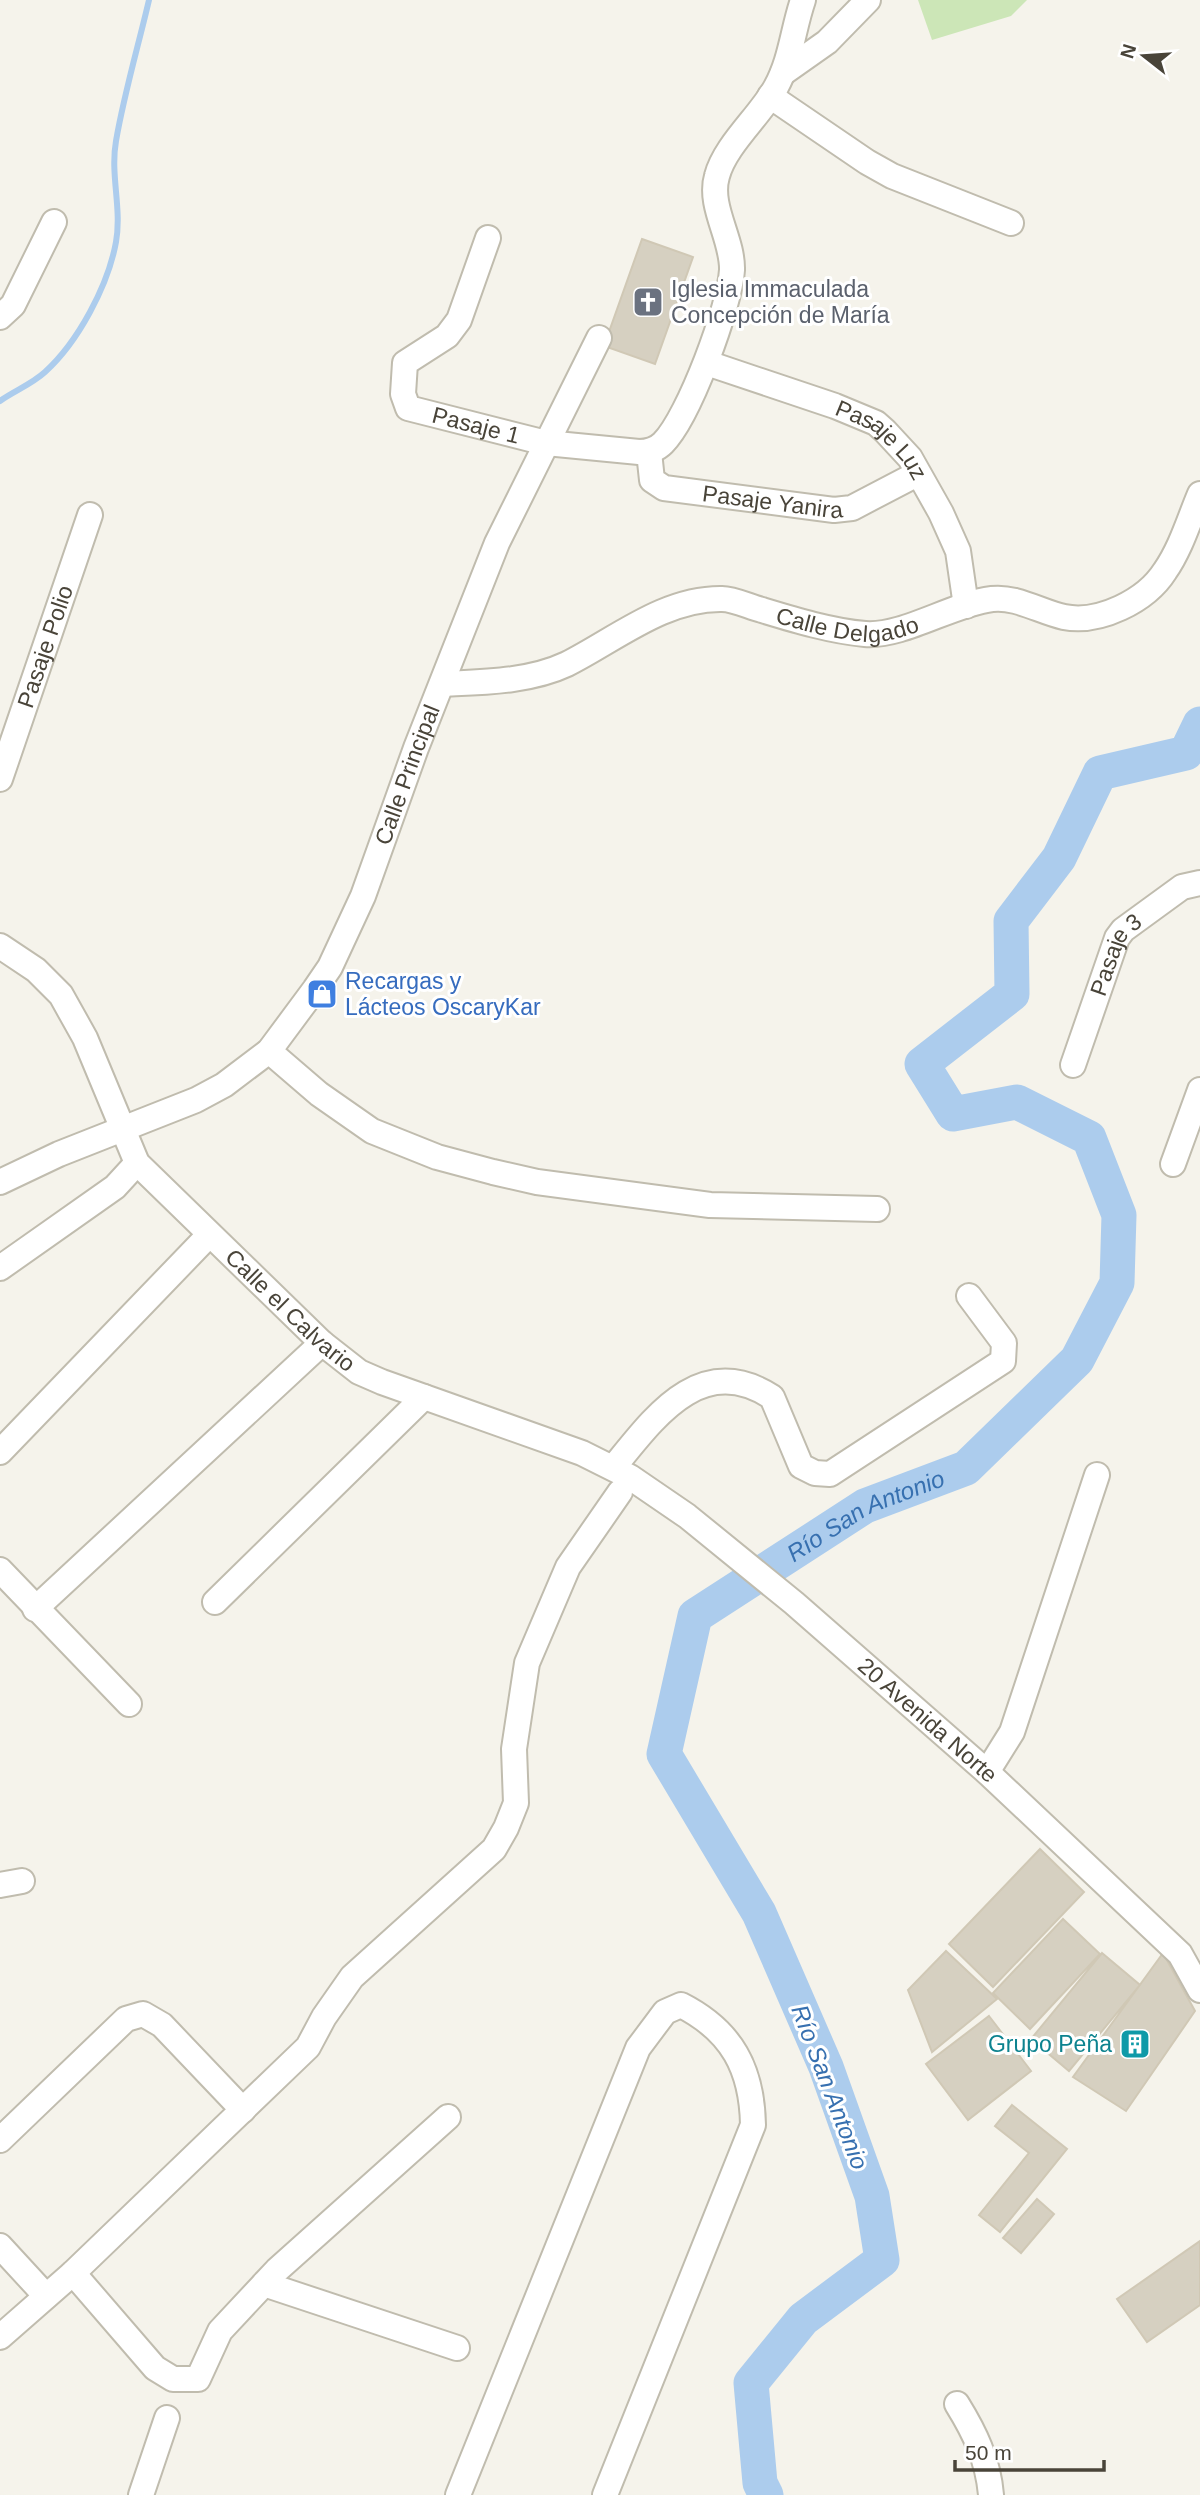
<svg xmlns="http://www.w3.org/2000/svg" width="1200" height="2495" font-family="Arial,sans-serif">
<style>
.green{fill:#cce6b7}
.lines{fill:none;stroke-linecap:round;stroke-linejoin:round}
.stream{stroke:#accced;stroke-width:6}
.river{stroke:#accced;stroke-width:35}
.building{fill:#d6d0c1;stroke:#d0c8b5;stroke-width:2}
.minor-casing{stroke:#c0bcae;stroke-width:28}
.minor{stroke:#fff;stroke-width:24}
.labels{text-anchor:middle;dominant-baseline:central;stroke-width:6;stroke-linejoin:round;paint-order:stroke}
.worship-label{font-size:23px;fill:#5b616d;stroke:#fff;text-anchor:start}
.street-label{font-size:23px;fill:#494439;stroke:#fff}
.shop-label{font-size:23px;fill:#366cbe;stroke:#fff;text-anchor:start}
.culture-label{font-size:23px;fill:#0d838f;stroke:#fff;text-anchor:end}
.water-label{font-size:24px;font-style:italic;fill:#3770b0;stroke:#fff}
</style>
<rect width="100%" height="100%" fill="#f5f3eb"/>
<path class="green" d="M918 0H1027L1011 16 932 40Z"/>
<g class="lines">
<path class="stream" d="M0 401C14 391 32 384 45 372 78 342 108 286 116 242 122 208 110 175 116 141 124 94 138 47 149 0"/>
<path class="river" id="s1" d="M766 2495 760 2483 751 2383 803 2319 882 2260 872 2196 826 2067 759 1913 664 1754 695 1616 865 1506 966 1468 1077 1360 1117 1283 1119 1215 1089 1138 1017 1102 953 1114 922 1064 1012 994 1011 921 1059 858 1100 773 1186 753 1200 724"/>
</g>
<path class="building" d="M642 239 693 257 655 364 604 346Z
M1040 1849 1084 1892 993 1987 949 1944Z
M1063 1919 1100 1954 1030 2029 993 1993Z
M946 1951 997 1999 932 2052 908 1990Z
M1102 1953 1140 1985 1069 2071 1031 2039Z
M1163 1953 1195 2011 1126 2111 1073 2077Z
M989 2016 1031 2071 968 2120 926 2064Z
M1012 2105 1067 2149 1000 2232 979 2215 1029 2153 995 2126Z
M1037 2199 1054 2214 1021 2253 1003 2238Z
M1200 2241V2305L1147 2342 1117 2299Z"/>
<g class="lines">
<g class="minor-casing">
<g id="minor">
<path d="M783 73 827 42 868 0"/>
<path d="M770 96 867 162 892 176 1011 223"/>
<path id="s2" d="M488 238 459 320 447 336 405 363 403 394 408 408 546 443 639 452C649 452 657 449 663 443 689 417 730 306 732 270 733 239 708 206 717 176 725 145 761 115 776 87 791 60 793 29 803 0"/>
<path d="M0 317 13 305 54 222"/>
<path id="s3" d="M707 363 835 406 876 423 885 431 910 458 941 513 958 551 966 606"/>
<path id="s4" d="M649 452 652 480 664 488 834 510 852 508 917 474"/>
<path id="s5" d="M442 684C482 682 529 682 567 664 615 640 664 598 722 599 734 599 750 607 762 610 795 620 831 631 865 634 903 637 952 604 992 599 1016 596 1041 612 1064 617 1099 624 1146 601 1165 571 1181 548 1189 520 1200 494"/>
<path id="s6" d="M0 779 90 515"/>
<path id="s7" d="M0 946 36 970 61 995 85 1038 137 1163 322 1343 359 1372 382 1382 582 1453 630 1477 687 1516 794 1603 987 1772 1180 1954 1200 1990"/>
<path d="M269 1051 319 1094 372 1131 437 1157 493 1172 537 1182 710 1205 877 1209"/>
<path id="s8" d="M1073 1065 1117 938 1123 930 1182 887 1200 883"/>
<path d="M1173 1164 1200 1090"/>
<path id="s9" d="M0 1182 59 1154 196 1100 224 1085 269 1051 315 989 330 967 363 896 416 748 497 543 599 338"/>
<path d="M0 1268 115 1187 137 1163"/>
<path d="M0 1452 209 1235"/>
<path d="M613 1468C654 1418 700 1351 772 1397L801 1466 815 1473 830 1474 1003 1361 1004 1343 969 1296"/>
<path d="M0 1570 129 1704"/>
<path d="M215 1602 424 1397"/>
<path d="M35 1609 322 1343"/>
<path d="M987 1772 1012 1732 1097 1475"/>
<path d="M0 1885 22 1881"/>
<path d="M0 2140 126 2019 143 2014 162 2025 243 2110"/>
<path d="M0 2246 46 2296"/>
<path d="M73 2273 155 2368 173 2379H198L220 2331 277 2270 448 2117"/>
<path d="M264 2284 457 2348"/>
<path d="M0 2337 73 2273 308 2047 324 2017 352 1977 494 1849 506 1828 516 1803 514 1749 527 1663 568 1567 620 1492"/>
<path d="M957 2404C975 2433 988 2460 991 2495"/>
<path d="M141 2495 167 2418"/>
<path d="M458 2495 638 2048 665 2012 681 2005C732 2031 752 2069 753 2125L605 2495"/>
</g>
</g>
<use href="#minor" class="minor"/>
</g>
<defs>
<g id="church-square" transform="scale(1.575)"><rect x="-9" y="-9" width="18" height="18" rx="4" fill="#6b7280" stroke="#fff"/><path d="M-1.2-6h2.4v3.5h3.3v2.4h-3.3V6h-2.4V-.1h-3.3v-2.4h3.3Z" fill="#fff"/></g>
<g id="shop-square" transform="scale(1.575)"><rect x="-9" y="-9" width="18" height="18" rx="4" fill="#3f7fe0" stroke="#fff"/><path d="M-5-2.5h2.3a2.7 3.5 0 0 1 5.4 0H5L5.5 6h-11ZM-1.5-2.5h3a1.5 2.3 0 0 0-3 0Z" fill="#fff"/></g>
<g id="building-square" transform="scale(1.575)"><rect x="-9" y="-9" width="18" height="18" rx="4" fill="#0f9aa8" stroke="#fff"/><path d="M-4-6H4V6H1V3H-1V6H-4ZM-2.5-4.3h1.7v1.8h-1.7ZM.8-4.3h1.7v1.8H.8ZM-2.5-1h1.7V.8h-1.7ZM.8-1h1.7V.8H.8Z" fill="#fff"/></g>
</defs>
<g fill-rule="evenodd">
<use href="#church-square" x="648" y="302"/>
<use href="#shop-square" x="322" y="994"/>
<use href="#building-square" x="1135" y="2044"/>
</g>
<g class="labels">
<g class="worship-label">
<text x="671" y="289">Iglesia Immaculada<tspan x="671" dy="26">Concepción de María</tspan></text>
</g>
<g class="street-label">
<text stroke="none"><textPath href="#s2" startOffset="273">Pasaje 1</textPath></text>
<text stroke="none"><textPath href="#s3" startOffset="194">Pasaje Luz</textPath></text>
<text stroke="none"><textPath href="#s4" startOffset="152">Pasaje Yanira</textPath></text>
<text stroke="none"><textPath href="#s5" startOffset="427">Calle Delgado</textPath></text>
<text stroke="none"><textPath href="#s6" startOffset="140">Pasaje Polio</textPath></text>
<text stroke="none"><textPath href="#s9" startOffset="612">Calle Principal</textPath></text>
<text stroke="none"><textPath href="#s8" startOffset="119">Pasaje 3</textPath></text>
<text stroke="none"><textPath href="#s7" startOffset="476">Calle el Calvario</textPath></text>
<text stroke="none"><textPath href="#s7" startOffset="1244">20 Avenida Norte</textPath></text>
</g>
<g class="shop-label">
<text x="345" y="981">Recargas y<tspan x="345" dy="26">Lácteos OscaryKar</tspan></text>
</g>
<g class="culture-label">
<text x="1112" y="2044">Grupo Peña</text>
</g>
<g class="water-label">
<text stroke="none"><textPath href="#s1" startOffset="1190">Río San Antonio</textPath></text>
<text transform="translate(830 2087) rotate(69)">Río San Antonio</text>
</g>
</g>
<g transform="translate(1144 56) rotate(287)" stroke="#ffffff" stroke-width="5" paint-order="stroke">
<path d="M0-5L12 26L0 18L-12 26Z" fill="#494439"/>
<text y="-10" font-size="19" font-weight="bold" text-anchor="middle" fill="#494439">N</text>
</g>
<path d="M955 2460v10h149v-10" fill="none" stroke="#494439" stroke-width="3.5"/>
<text x="965" y="2460" font-size="21" fill="#494439" stroke="#ffffff" stroke-width="5" paint-order="stroke">50 m</text>
</svg>
